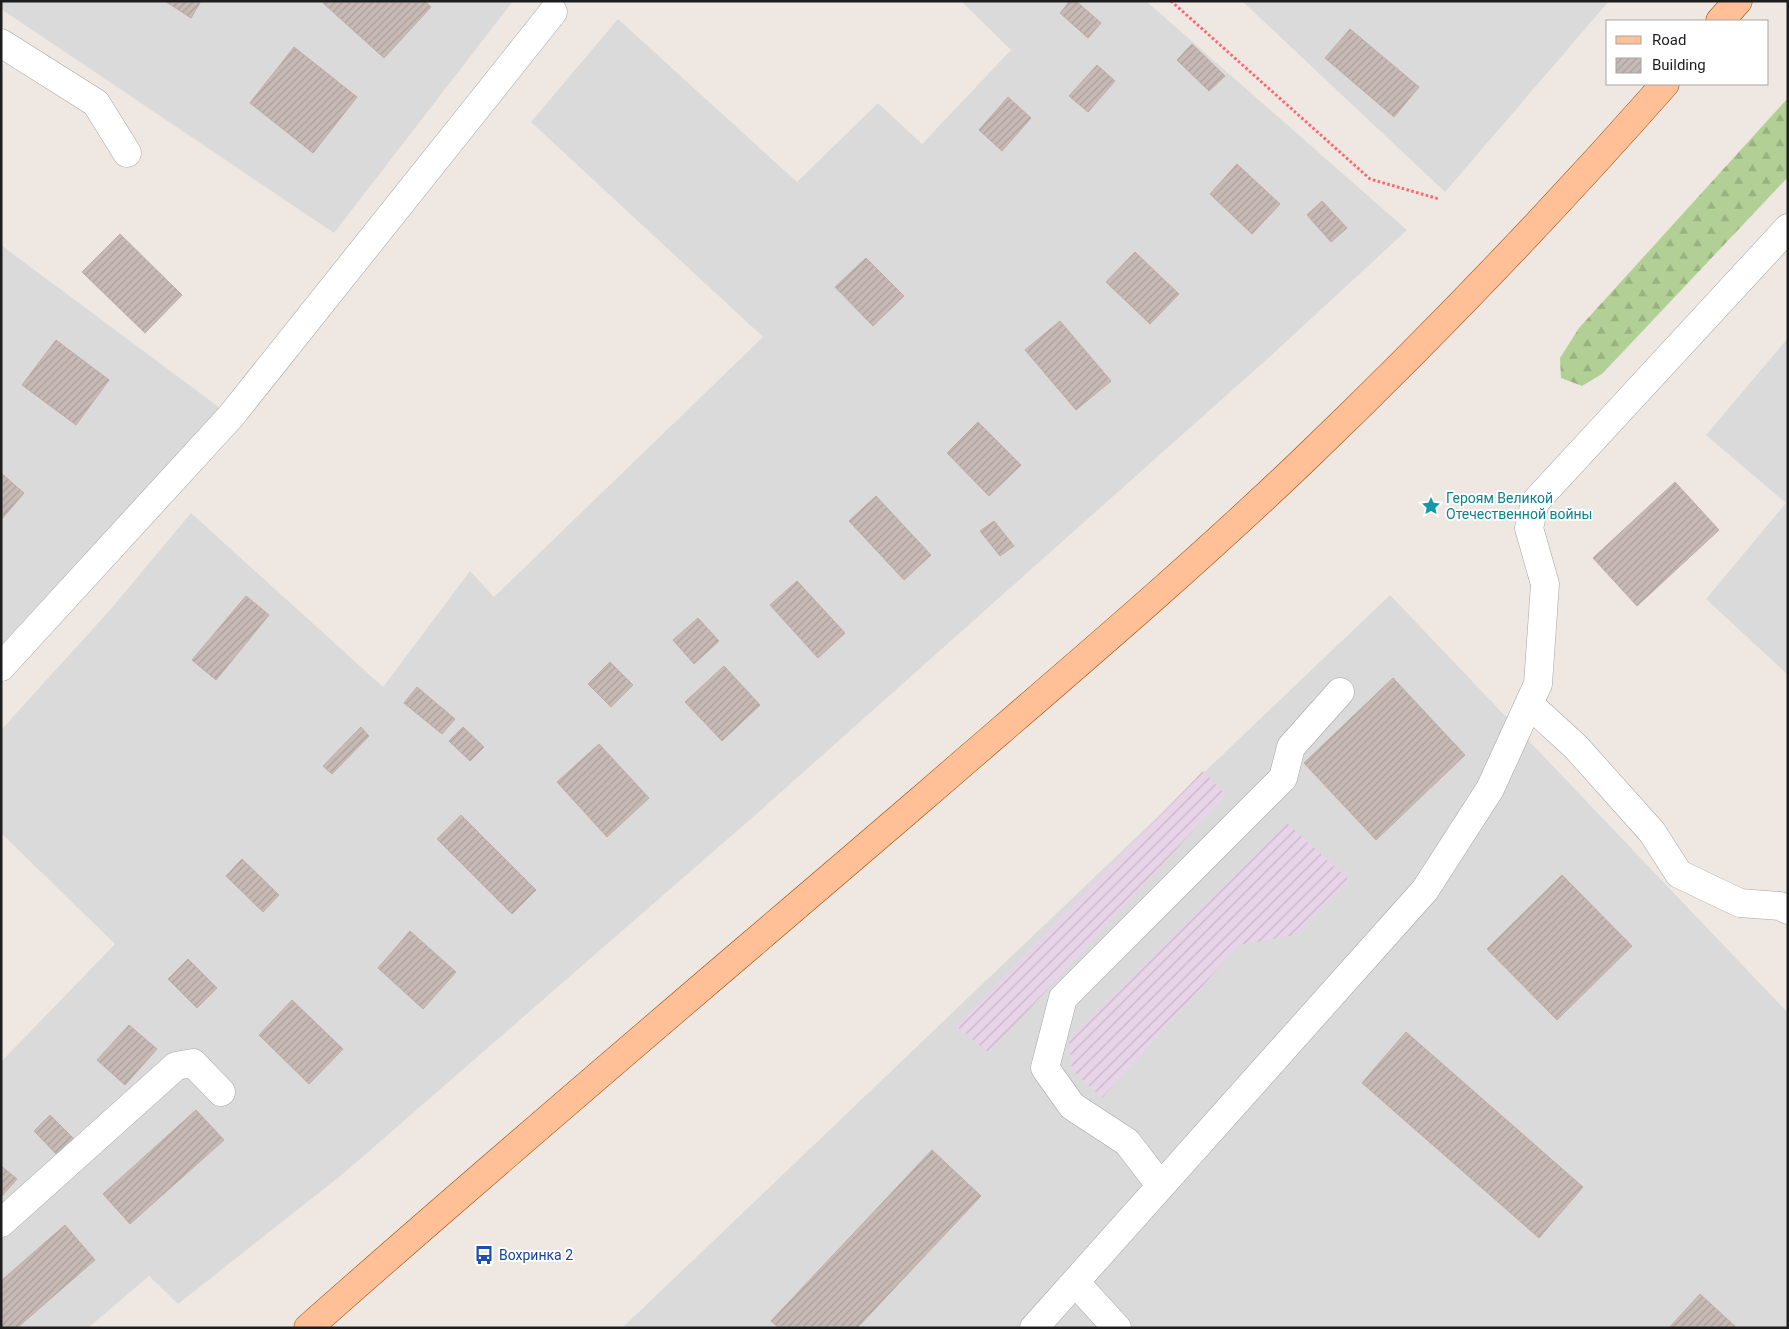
<svg xmlns="http://www.w3.org/2000/svg" width="1789" height="1329" font-family="Roboto,sans-serif">
<style>
.residential{fill:#dbdada}
.industrial{fill:url(#industrial-furrows)}
.forest{fill:url(#forest-firs)}
.building{fill:url(#building-hatch);stroke:#c1aca4}
.lines{fill:none;stroke-linecap:round;stroke-linejoin:round}
.minor-casing{stroke:#a4a4a4;stroke-width:29}
.major-casing{stroke:#964800;stroke-width:29}
.path{stroke:#ff6370;stroke-width:3;stroke-dasharray:2.5 2.5;stroke-linecap:butt}
.minor{stroke:#fff;stroke-width:28}
.major{stroke:#ffbf97;stroke-width:28}
.labels{text-anchor:middle;dominant-baseline:central;stroke-width:4;stroke-linejoin:round;paint-order:stroke}
.culture-label{font-size:14px;fill:#0d838f;stroke:#fff;text-anchor:start}
.transit-label{font-size:14px;fill:#164399;stroke:#fff;text-anchor:start}
</style>
<defs>
<pattern id="industrial-furrows" width="10" height="10" patternUnits="userSpaceOnUse" patternTransform="scale(1.25)"><rect width="10" height="10" fill="#e8d4e8"/><path d="M-1 1l2-2M0 10L10 0M9 11l2-2" fill="none" stroke="#c7b6c7"/></pattern>
<pattern id="forest-firs" width="22" height="20" patternUnits="userSpaceOnUse" patternTransform="scale(1.25)"><rect width="22" height="20" fill="#b2d095"/><path d="M5 1l3.5 6h-7zM16 11l3.5 6h-7z" fill="#99b280"/></pattern>
<pattern id="building-hatch" width="6" height="6" patternUnits="userSpaceOnUse" patternTransform="scale(1.25)"><rect width="6" height="6" fill="#c7b9b6"/><path d="M-1 1l2-2M0 6l6-6M5 7l2-2" fill="none" stroke="#aa9f9c"/></pattern>
</defs>
<rect width="100%" height="100%" fill="#efe8e2"/>
<path class="residential" d="M1 1H513L334 233 1 9Z
M961 1H1146L1407 230 1275 352 761 810 344 1173 178 1304 149 1276 88 1328H1V1062L115 944 1 833V730L110 610 191 513 383 687 470 571 494 597 763 337 531 122 618 19 797 182 878 103 922 144 1011 50Z
M1242 1H1609L1445 192Z
M1 245 220 408 1 660Z
M1788 338V675L1706 599 1786 503 1706 435Z
M1390 595 1788 1013V1328H622Z"/>
<path class="industrial" d="M1203 771 1226 795 989 1053 956 1026Z
M1287 823 1350 881 1295 935 1239 945 1102 1098 1072 1070 1069 1039Z"/>
<path class="forest" d="M1788 98V177L1602 374 1582 386 1561 378 1560 358 1579 328Z"/>
<path class="building" d="M165 1H201L191 18Z
M325 1H425L431 7 384 58 323 3Z
M1070 1H1076L1101 23 1088 38 1060 13Z
M1350 29 1419 87 1394 117 1325 58Z
M1192 44 1225 76 1209 91 1177 60Z
M294 47 357 97 313 153 250 103Z
M1097 65 1115 81 1088 112 1069 96Z
M1008 97 1031 118 1002 151 979 130Z
M1237 164 1280 204 1252 234 1210 194Z
M1322 201 1347 228 1331 242 1307 215Z
M120 234 182 295 145 333 82 272Z
M1135 252 1179 294 1150 324 1106 282Z
M866 258 904 296 873 326 835 287Z
M1060 321 1111 381 1076 410 1025 350Z
M56 340 109 380 76 425 22 385Z
M978 422 1021 465 989 496 947 453Z
M1 473 24 493 1 520Z
M1675 482 1719 530 1637 606 1593 558Z
M876 496 931 555 904 580 849 521Z
M994 521 1014 546 1000 556 980 531Z
M797 581 845 633 818 658 770 605Z
M246 596 269 615 216 680 192 660Z
M698 618 719 641 694 664 673 640Z
M610 662 633 685 611 707 588 684Z
M724 666 760 705 722 741 685 702Z
M1393 678 1465 755 1376 840 1304 763Z
M417 687 455 719 442 734 404 703Z
M361 727 369 736 332 774 323 766Z
M463 727 484 747 470 761 449 741Z
M599 744 649 798 607 837 557 782Z
M461 815 536 890 512 914 437 839Z
M242 859 279 895 263 912 226 876Z
M1562 875 1632 946 1557 1020 1487 949Z
M410 931 456 972 423 1009 378 968Z
M188 959 217 988 197 1008 168 979Z
M292 1000 343 1049 309 1084 259 1035Z
M129 1025 157 1049 125 1085 97 1060Z
M1406 1032 1583 1187 1539 1238 1362 1083Z
M196 1110 224 1140 130 1224 103 1194Z
M50 1115 76 1141 60 1158 34 1131Z
M932 1150 981 1196 857 1328H779L771 1321Z
M1 1166 17 1179 1 1197Z
M65 1225 95 1260 17 1328H1V1281Z
M1700 1294 1737 1328H1669Z"/>
<g class="lines">
<g class="minor-casing">
<path id="minor" d="M1 43 96 103 127 153
M1 667 231 416 553 12
M1529 704 1576 747 1652 832 1679 874 1740 903 1780 906 1788 910
M1160 1185 1127 1142 1072 1106 1045 1068 1063 998 1283 778 1291 747 1340 692
M1 1223 176 1066 193 1063 221 1092
M1075 1282 1117 1328
M1034 1328 1425 890 1490 789 1538 684 1545 584 1529 528 1535 502 1788 228"/>
</g>
<g class="major-casing">
<path id="major" d="M1720 21 1738 1
M308 1328C511 1148 719 973 925 796 1053 685 1184 575 1306 458 1431 338 1551 213 1665 84"/>
</g>
<path class="path" d="M1171 1 1370 179 1439 199"/>
<use href="#minor" class="minor"/>
<use href="#major" class="major"/>
</g>
<defs>
<g id="sight-bare" transform="scale(1.5)"><path d="M0-6L1.8-2.2L6-1.7L2.9 1.2L3.7 5.4L0 3.3L-3.7 5.4L-2.9 1.2L-6-1.7L-1.8-2.2Z" fill="#0f9aa8" stroke="#fff" stroke-width="2.5" paint-order="stroke"/></g>
<g id="bus-bare" transform="scale(1.5)"><path d="M-5-6H5V4H4V6H2V4H-2V6H-4V4H-5ZM-3.5-4V0h7V-4ZM-3.5 1.2v1.5H-2V1.2ZM2 1.2v1.5H3.5V1.2Z" fill="#1a4fb4" stroke="#fff" stroke-width="2.5" paint-order="stroke"/></g>
</defs>
<g fill-rule="evenodd">
<use href="#sight-bare" x="1431" y="506"/>
<use href="#bus-bare" x="484" y="1255"/>
</g>
<g class="labels">
<g class="culture-label">
<text x="1446" y="498">Героям Великой<tspan x="1446" dy="16">Отечественной войны</tspan></text>
</g>
<g class="transit-label">
<text x="499" y="1255">Вохринка 2</text>
</g>
</g>
<rect width="1789" height="1329" fill="none" stroke="#1d1d1d" stroke-width="5"/>
<rect x="1606" y="20" width="162" height="65" fill="#ffffff" stroke="#a5a5a5"/>
<rect x="1616" y="36" width="25" height="8" fill="#ffbf97" stroke="#a5a5a5"/>
<text x="1652" y="45" font-size="15" fill="#1d1d1d">Road</text>
<rect x="1616" y="58" width="25" height="15" fill="url(#building-hatch)" stroke="#a5a5a5"/>
<text x="1652" y="70" font-size="15" fill="#1d1d1d">Building</text>
</svg>
